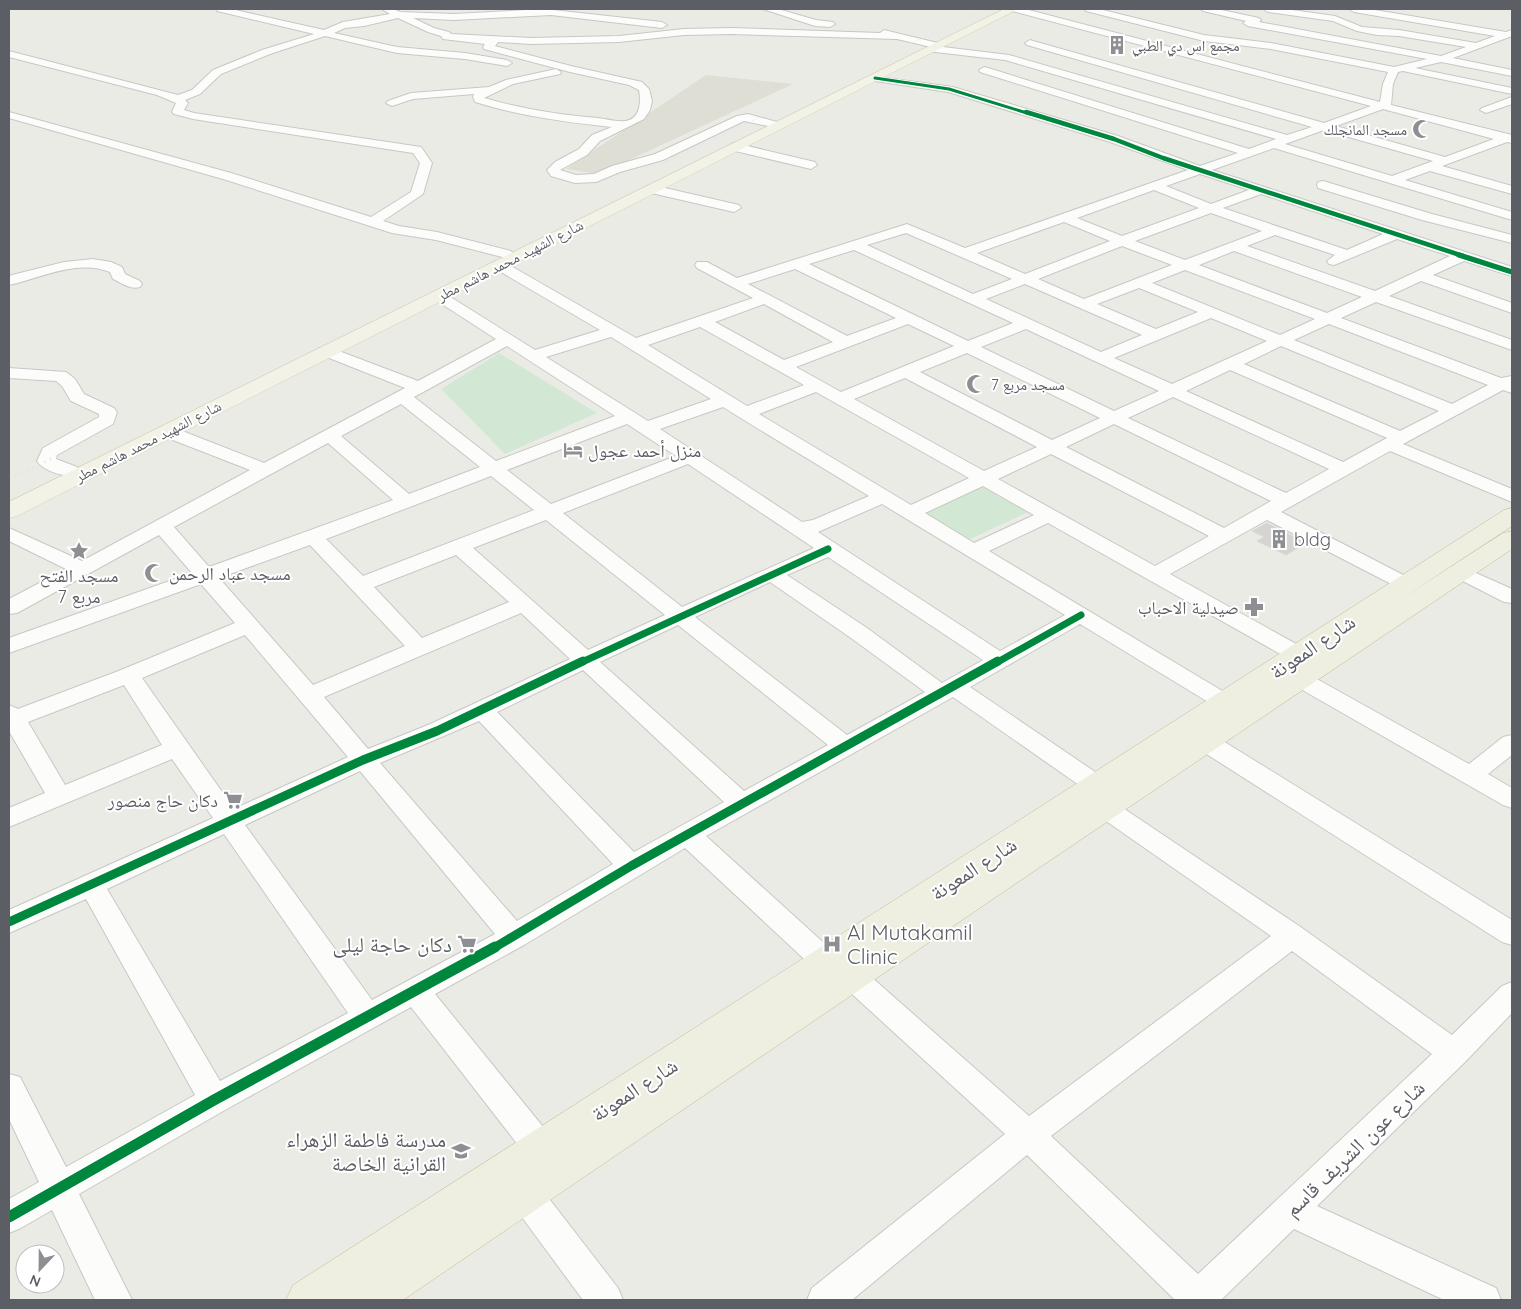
<svg xmlns="http://www.w3.org/2000/svg" width="1521" height="1309" font-family="Quicksand,'Noto Naskh Arabic',sans-serif">
<style>
.education{fill:#dfded5}
.green{fill:#d3e8d4}
.building{fill:#d5d4d1;stroke:#dad9d5}
.lines{fill:none;stroke-linecap:round;stroke-linejoin:round}
.minor-casing{stroke:#c7c8c6;stroke-width:2}
.major-casing{stroke:#d3cfb3;stroke-width:1}
.highway-casing{stroke:#c3bb92;stroke-width:1}
.minor{fill:#fcfcfb;fill-rule:evenodd}
.major{fill:#f3f2e7;fill-rule:evenodd}
.highway{fill:#eeeee1;fill-rule:evenodd}
.rail-far2{stroke:#e2e2e2;stroke-width:2;stroke-dasharray:0.5 2.5;stroke-linecap:butt}
.rail-far1{stroke:#e2e2e2;stroke-width:2.5;stroke-dasharray:0.5 4.5;stroke-linecap:butt}
.rail{stroke:#e2e2e2;stroke-width:3;stroke-dasharray:1 5.5;stroke-linecap:butt}
.cycleway-far5-casing{stroke:#fff;stroke-width:4.5}
.cycleway-far4-casing{stroke:#fff;stroke-width:6}
.cycleway-far3-casing{stroke:#fff;stroke-width:8}
.cycleway-far2-casing{stroke:#fff;stroke-width:9}
.cycleway-far1-casing{stroke:#fff;stroke-width:12}
.cycleway-casing{stroke:#fff;stroke-width:14}
.cycleway-far5{stroke:#00873e;stroke-width:3}
.cycleway-far4{stroke:#00873e;stroke-width:4.5}
.cycleway-far3{stroke:#00873e;stroke-width:5.5}
.cycleway-far2{stroke:#00873e;stroke-width:7}
.cycleway-far1{stroke:#00873e;stroke-width:9}
.cycleway{stroke:#00873e;stroke-width:11}
.labels{text-anchor:middle;dominant-baseline:central;stroke-width:4;stroke-linejoin:round;paint-order:stroke}
.far-poi-label{font-size:15px;fill:#5b5e64;stroke:#fff;text-anchor:start}
.far-street-label{font-size:15px;fill:#5b5e64;stroke:#fff}
.poi-label{font-size:18px;fill:#5b5e64;stroke:#fff;text-anchor:start}
.near-street-label{font-size:21px;fill:#5b5e64;stroke:#fff}
.near-poi-label{font-size:21px;fill:#5b5e64;stroke:#fff;text-anchor:end}
</style>
<rect width="100%" height="100%" fill="#ebebe6"/>
<path class="education" d="M706 75 793 84 599 174 566 169Z"/>
<path class="green" d="M499 353 597 413 505 454 441 389Z
M981 485 1028 512 966 541 920 513Z"/>
<path class="building" d="M1267 523 1306 543 1286 555 1257 541 1264 537 1252 531Z"/>
<g class="lines">
<g class="minor-casing">
<path id="minor" d="M216 9H231L324 30 343 22 390 14 382 9H393L400 12 454 14 544 9 662 22 667 25 662 28 551 15 454 20 413 18 434 28 449 32 451 34 531 38 619 36 684 29 731 28 880 33 884 30 942 44 943 47 1009 55 1287 135 1312 127 1027 45 1025 43 1030 40 1033 41 1324 123 1371 106 1012 11 1010 9H1025L1380 102 1383 84 1388 72 1271 49 1204 41 1086 11 1084 9H1099L1204 35 1271 43 1394 67 1427 59 1248 26 1243 23 1246 21 1203 11 1201 9H1217L1259 18 1261 20 1259 22 1441 56 1466 47 1399 36 1377 35 1357 31 1333 21 1268 12 1263 9H1285L1335 16 1362 27 1399 30 1476 43 1495 36 1354 12 1349 9H1369L1506 32 1512 30V36L1453 58 1512 70V76L1441 62 1415 68 1512 88V94L1403 71 1398 72 1393 84 1391 105 1512 135V143L1507 142 1442 166 1512 186V194L1430 171 1405 180 1512 212V220L1274 148 1212 170 1512 267V276L1464 261 1433 275 1512 303V313L1421 281 1389 296 1512 340V350L1376 302 1341 318 1501 378 1512 376V393L1503 390 1403 444 1512 489V502L1390 451 1281 512 1413 580 1417 584 1413 588 1406 590 1399 588 1267 520 1170 574 1307 650 1310 655 1307 660 1299 662 1291 660 1048 523 989 551 1234 698 1238 703 1234 708 1226 711 1218 708 1080 624 970 687 1107 780 1111 786 1107 792 1098 795 1089 792 953 697 706 836 837 955 841 963 837 971 827 974 817 971 685 848 524 945 435 994 553 1139 557 1149 553 1159 541 1164 529 1159 411 1007 225 1110 79 1194 132 1300H95L52 1210 21 1228 9 1233V1199L39 1182 9 1119V1074L20 1077 66 1167 195 1095 86 899 9 933V910L213 818 172 759 9 827V808L45 793 9 731V705L18 709 121 670 235 623 201 584 9 653V638L192 573 159 535 17 613 9 614V599L66 569 9 541V528L82 561 250 470 160 435 157 431 160 427 166 426 172 427 264 463 405 388 319 354 317 351 319 348H331L418 381 496 339 434 299 431 296 434 293H444L535 350 600 330 494 268 492 265 494 262H504L636 338 753 298 697 268 695 265 697 262H707L737 278 907 224 965 248 1188 170 1110 142 948 92 875 81 870 78 871 76 953 87 1118 136 1200 166 1238 153 980 72 979 70 984 67 988 68 1249 149 1276 139 1005 60 935 52 931 51V47L897 39 731 34 684 35 619 42 531 44 498 42 495 46 571 66 642 82 649 89 652 101 650 110 644 119 600 141 587 155 560 170 576 175 594 174 612 166 655 154 737 116 748 114 777 122 779 124 773 127 744 121 663 160 620 172 596 182 575 183 551 176 547 170 555 162 579 149 592 135 612 127C565 122 520 116 475 102L473 97 474 94 413 99 392 106 386 103 388 101 411 93 489 87 506 80 556 69 561 72 560 74 513 84 484 98C522 109 559 115 598 118 606 119 617 122 625 121 641 119 641 101 639 90L629 85 570 72 484 49 483 47 485 44 443 39 441 36 428 32 398 18 364 26 345 28 334 33 397 47 465 53 507 60 512 63 507 66 465 59 397 53 325 36 270 54 221 74 200 94 185 100 188 103 184 110 194 113 421 147 432 163 423 194 383 221 399 226 437 232 511 251 513 254 511 257 506 258 436 240 392 233 223 179 9 118V112L231 173 371 217 411 192 420 163 413 153 193 119 174 114 172 112 176 103 157 95 9 57V51L178 95 192 90 213 70 262 50 314 34 217 11ZM1383 109 1494 139 1445 157 1336 126ZM1324 130 1433 161 1392 176 1285 144ZM1200 174 1249 190 1211 204 1166 186ZM1154 190 1199 208 1122 236 1077 218ZM1261 194 1383 234 1347 250 1223 208ZM1211 213 1262 231 1185 260 1135 241ZM1064 222 1110 241 1025 274 977 253ZM906 233 1012 279 973 294 867 245ZM1275 235 1335 255 1327 261 1329 264 1334 265 1397 239 1450 256 1375 291 1247 246ZM1122 246 1172 265 1084 299 1038 279ZM854 250 1013 323 968 341 809 264ZM1234 251 1362 297 1327 313 1199 265ZM795 269 896 318 847 336 748 284ZM1185 270 1315 319 1280 335 1152 283ZM1025 284 1142 335 1101 352 986 299ZM1139 288 1198 312 1156 329 1097 304ZM764 304 833 342 784 360 715 322ZM1211 318 1267 341 1172 384 1114 358ZM908 324 954 346 841 392 796 367ZM1329 324 1488 385 1452 404 1294 340ZM700 327 804 385 747 406 648 345ZM1026 329 1159 391 1114 411 981 347ZM611 337 711 399 648 421 546 357ZM507 346 615 416 496 461 414 397ZM1281 346 1439 411 1400 431 1244 364ZM967 353 1100 418 1052 440 920 372ZM1230 370 1387 438 1343 462 1186 391ZM905 378 1037 447 984 471 854 399ZM816 392 969 478 911 505 759 414ZM1173 397 1329 469 1286 493 1128 418ZM401 404 480 467 409 494 341 436ZM723 407 739 417 869 496 813 520 802 522 660 429ZM627 424 676 456 551 504 507 470ZM1114 424 1271 501 1224 528 1066 447ZM328 443 393 500 209 567 174 527ZM1051 454 1209 536 1155 566 998 479ZM688 464 814 548 682 607 563 513ZM491 476 534 510 363 576 326 539ZM983 486 1034 515 974 543 925 513ZM882 504 1065 615 1000 651 818 532ZM546 520 665 615 588 650 473 548ZM310 545 405 646 313 685 219 578ZM456 555 509 602 422 638 374 587ZM828 557 983 660 942 683 867 628 787 575ZM770 582 851 638 925 692 847 735 695 617ZM521 613 570 659 428 725 368 749 324 697ZM678 625 828 745 744 791 600 662ZM245 635 348 757 234 809 142 678ZM583 670 724 802 634 852 497 712ZM124 685 162 745 65 785 28 722ZM479 721 613 864 517 921 380 763ZM360 771 495 934 372 1000 245 825ZM224 834 348 1013 220 1081 107 889Z
M763 9H778L816 20 833 22 835 24 830 27 815 26Z
M1512 97V104L1486 113 1480 110 1482 108Z
M735 143 815 162 817 165 811 169 731 150 729 147 731 144Z
M1323 181 1432 214 1512 235V243L1422 220 1318 188 1317 185 1318 182Z
M652 185 739 205 741 208 734 212 647 192 646 189 647 186Z
M93 259 111 262 122 267 125 274 140 281 142 284 140 287C130 290 122 283 113 279L110 272C77 259 41 278 9 285V276L16 274 64 262Z
M9 368 66 372 75 379 84 394 114 408 117 412 113 424 57 455 56 459 77 467 79 471 77 475C66 478 43 471 37 461L43 448 99 417V414L71 401 62 386 56 381 9 378Z
M1460 566 1512 589V603L1504 602 1453 576 1450 572 1453 568Z
M1300 672 1308 674 1469 764 1503 737 1512 735V755L1488 774 1512 788V808L1503 805 1292 684 1288 679 1292 674Z
M1206 734 1215 736 1512 920V945L1502 942 1197 748 1194 742 1197 736Z
M1105 799 1114 802 1302 928 1452 1035 1502 986 1512 982V1013L1465 1062 1317 1206 1496 1288 1501 1300H1444L1294 1229 1221 1300H1175L1027 1155 852 1300H807L812 1288 1005 1134 841 984 836 976 841 968 851 964 861 968 1029 1116 1271 936 1096 814 1092 808 1096 802ZM1292 951 1432 1054 1198 1274 1051 1136Z
M525 1178 537 1183 618 1288 623 1300H583L513 1205 508 1194 513 1183Z"/>
</g>
<g class="major-casing">
<path id="major" d="M1004 9H1018L17 516 9 518V502Z"/>
</g>
<g class="highway-casing">
<path id="highway" d="M1512 508V526L1401 599 1503 533 1512 531V549L1015 884 403 1300H286L293 1285 1504 510Z"/>
</g>
<use href="#minor" class="minor"/>
<use href="#major" class="major"/>
<use href="#highway" class="highway"/>
<path class="rail-far2" d="M471 256 984 9"/>
<path class="rail-far1" d="M98 436 474 255"/>
<path class="rail" d="M9 479 101 435"/>
<g class="cycleway-far5-casing">
<path id="cycleway-far5" d="M875 78 949 89 1030 114"/>
</g>
<g class="cycleway-far4-casing">
<path id="cycleway-far4" d="M1026 112 1114 139 1163 158 1463 256"/>
</g>
<g class="cycleway-far3-casing">
<path id="cycleway-far3" d="M1459 255 1512 272"/>
</g>
<g class="cycleway-far2-casing">
<path id="cycleway-far2" d="M580 663 828 549
M996 663 1081 615"/>
</g>
<g class="cycleway-far1-casing">
<path id="cycleway-far1" d="M9 922 363 760 437 731 583 661
M492 949 631 866 998 661"/>
</g>
<g class="cycleway-casing">
<path id="cycleway" d="M9 1217 214 1100 495 947"/>
</g>
<use href="#cycleway-far5" class="cycleway-far5"/>
<use href="#cycleway-far4" class="cycleway-far4"/>
<use href="#cycleway-far3" class="cycleway-far3"/>
<use href="#cycleway-far2" class="cycleway-far2"/>
<use href="#cycleway-far1" class="cycleway-far1"/>
<use href="#cycleway" class="cycleway"/>
</g>
<defs>
<g id="building-bare" transform="scale(1.5)"><path d="M-4-6H4V6H1V3H-1V6H-4ZM-2.5-4.3h1.7v1.8h-1.7ZM.8-4.3h1.7v1.8H.8ZM-2.5-1h1.7V.8h-1.7ZM.8-1h1.7V.8H.8Z" fill="#8d8f92" stroke="#fff" stroke-width="2.5" paint-order="stroke"/></g>
<g id="mosque-bare" transform="scale(1.5)"><path d="M3.5-4.9A6 6 0 1 0 3.5 4.9A5 5 0 1 1 3.5-4.9Z" fill="#8d8f92" stroke="#fff" stroke-width="2.5" paint-order="stroke"/></g>
<g id="hotel-bare" transform="scale(1.5)"><path d="M-6-4.5h1.5V1H6V5H4.5V3h-9V5H-6ZM-4 0a1.8 1.8 0 1 1 3.6 0ZM.5 0V-2.5h3Q6-2.5 6 0Z" fill="#8d8f92" stroke="#fff" stroke-width="2.5" paint-order="stroke"/></g>
<g id="sight-bare" transform="scale(1.5)"><path d="M0-6L1.8-2.2L6-1.7L2.9 1.2L3.7 5.4L0 3.3L-3.7 5.4L-2.9 1.2L-6-1.7L-1.8-2.2Z" fill="#8d8f92" stroke="#fff" stroke-width="2.5" paint-order="stroke"/></g>
<g id="pharmacy-bare" transform="scale(1.5)"><path d="M-2-6h4v4h4v4h-4v4h-4v-4h-4v-4h4Z" fill="#8d8f92" stroke="#fff" stroke-width="2.5" paint-order="stroke"/></g>
<g id="supermarket-bare" transform="scale(1.5)"><path d="M-6-5.5h2.5l.6 2H6L4.5 2H-2.5L-4.4-4H-6ZM-1.5 3.2a1.3 1.3 0 1 0 .1 0ZM3 3.2a1.3 1.3 0 1 0 .1 0Z" fill="#8d8f92" stroke="#fff" stroke-width="2.5" paint-order="stroke"/></g>
<g id="hospital-bare" transform="scale(1.5)"><path d="M-5-5h3v3.5h4V-5h3V5h-3V1.5h-4V5h-3Z" fill="#8d8f92" stroke="#fff" stroke-width="2.5" paint-order="stroke"/></g>
<g id="school-bare" transform="scale(1.5)"><path d="M0-5L7-2L0 1L-7-2ZM-4 1L0 2.5L4 1V4Q0 6-4 4Z" fill="#8d8f92" stroke="#fff" stroke-width="2.5" paint-order="stroke"/></g>
</defs>
<g fill-rule="evenodd">
<use href="#building-bare" x="1117" y="45"/>
<use href="#mosque-bare" x="1422" y="129"/>
<use href="#mosque-bare" x="976" y="384"/>
<use href="#hotel-bare" x="573" y="450"/>
<use href="#building-bare" x="1279" y="539"/>
<use href="#sight-bare" x="79" y="551"/>
<use href="#mosque-bare" x="154" y="573"/>
<use href="#pharmacy-bare" x="1254" y="607"/>
<use href="#supermarket-bare" x="233" y="800"/>
<use href="#supermarket-bare" x="467" y="944"/>
<use href="#hospital-bare" x="832" y="944"/>
<use href="#school-bare" x="461" y="1151"/>
</g>
<g class="labels">
<g class="far-poi-label">
<text x="1132" y="45">مجمع اس دي الطبي</text>
<text x="1407" y="129" text-anchor="end">مسجد المانجلك</text>
<text x="991" y="384">مسجد مربع 7</text>
</g>
<g class="far-street-label">
<text transform="translate(510 260) rotate(-27)">شارع الشهيد محمد هاشم مطر</text>
<text transform="translate(148 441) rotate(-27)">شارع الشهيد محمد هاشم مطر</text>
</g>
<g class="poi-label">
<text x="588" y="450">منزل أحمد عجول</text>
<text x="1294" y="539">bldg</text>
<text x="169" y="573">مسجد عباد الرحمن</text>
<text x="79" y="575" text-anchor="middle">مسجد الفتح<tspan x="79" dy="21">مربع 7</tspan></text>
<text x="1239" y="607" text-anchor="end">صيدلية الاحباب</text>
<text x="218" y="800" text-anchor="end">دكان حاج منصور</text>
</g>
<g class="near-street-label">
<text transform="translate(1312 646) rotate(-34)">شارع المعونة</text>
<text transform="translate(973 868) rotate(-33)">شارع المعونة</text>
<text transform="translate(634 1089) rotate(-33)">شارع المعونة</text>
<text transform="translate(1354 1148) rotate(-44)">شارع عون الشريف قاسم</text>
</g>
<g class="near-poi-label">
<text x="847" y="932" text-anchor="start">Al Mutakamil<tspan x="847" dy="24">Clinic</tspan></text>
<text x="452" y="944">دكان حاجة ليلى</text>
<text x="446" y="1139">مدرسة فاطمة الزهراء<tspan x="446" dy="24">القرانية الخاصة</tspan></text>
</g>
</g>
<rect width="1521" height="1309" fill="none" stroke="#5b5e64" stroke-width="20"/>
<g transform="translate(40 1269) rotate(202)"><circle r="24" fill="#ffffff" stroke="#bdbfc1"/>
<path d="M0-4L9 19L0 12L-9 19Z" fill="#8d8f92"/>
<text y="-8" font-size="14" font-weight="bold" text-anchor="middle" fill="#5b5e64">N</text>
</g>
</svg>
